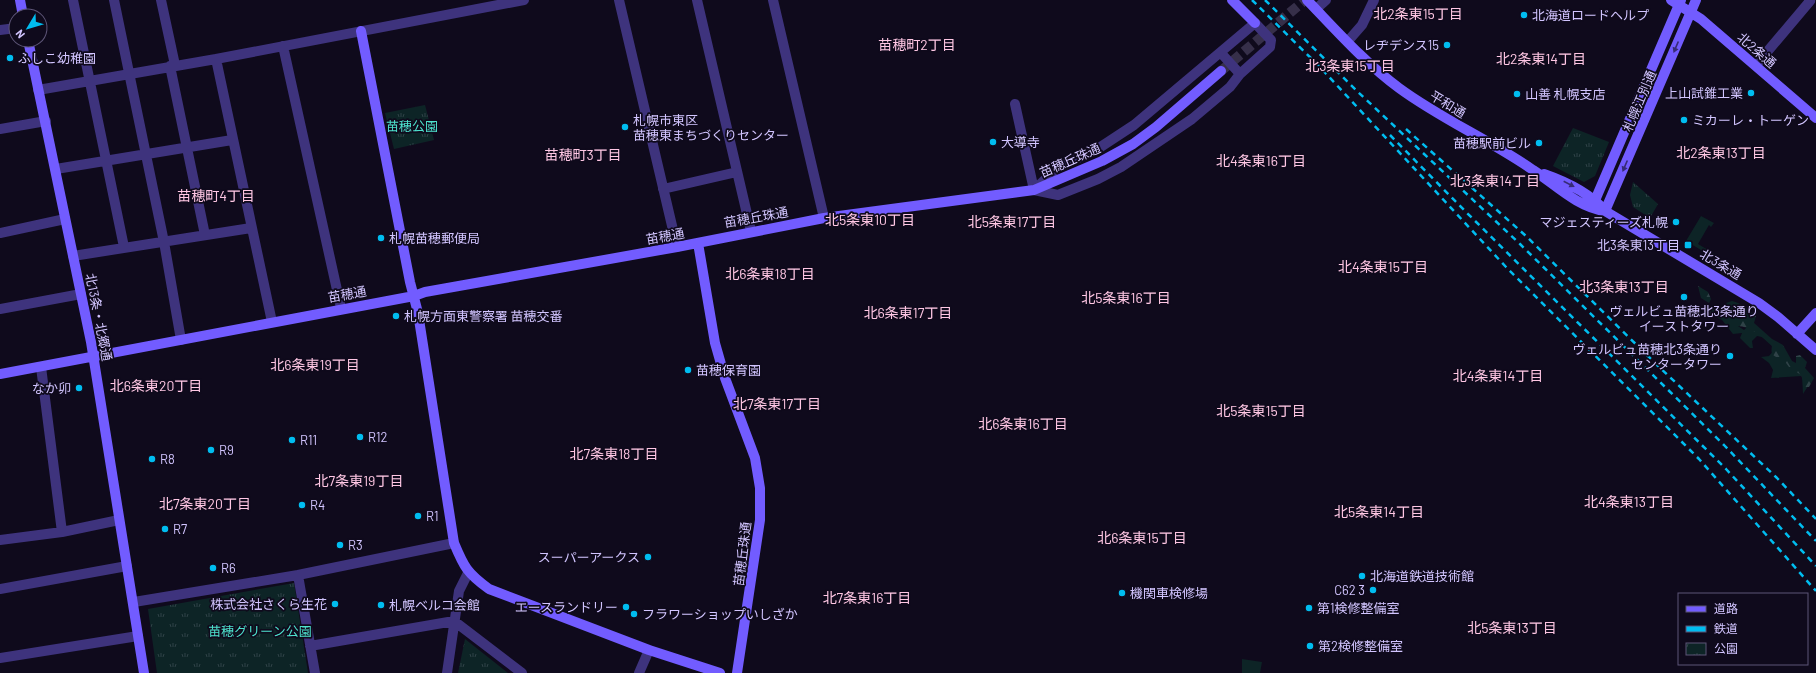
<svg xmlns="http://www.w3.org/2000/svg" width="1816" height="673" font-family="Barlow,'Noto Sans JP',sans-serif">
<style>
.grass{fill:#0d2426}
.forest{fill:url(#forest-firs)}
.park{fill:url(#park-tufts)}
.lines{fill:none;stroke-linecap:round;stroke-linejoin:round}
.secondary-tunnel{stroke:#362f49;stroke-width:10;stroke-dasharray:10 5;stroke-linecap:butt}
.street{stroke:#3e337d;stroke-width:10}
.secondary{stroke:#725cff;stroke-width:10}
.rail{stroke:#00bdf0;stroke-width:2.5;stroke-dasharray:6 5;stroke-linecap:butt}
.oneway{fill:#372b77}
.poi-dot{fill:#00bdf0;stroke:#0f0a1c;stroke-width:1.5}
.labels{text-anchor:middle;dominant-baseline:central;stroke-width:3.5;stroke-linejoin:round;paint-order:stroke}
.poi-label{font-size:13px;fill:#d2c5ff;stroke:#0f0a1c;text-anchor:start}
.street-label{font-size:13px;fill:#d2c5ff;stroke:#0f0a1c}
.park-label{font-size:13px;fill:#4ee2ce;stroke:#0f0a1c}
.neighbourhood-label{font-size:14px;fill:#ffc7e4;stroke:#0f0a1c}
</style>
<defs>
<pattern id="forest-firs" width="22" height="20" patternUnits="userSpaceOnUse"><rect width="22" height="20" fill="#0d2426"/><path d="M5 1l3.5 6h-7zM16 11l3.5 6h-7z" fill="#2f4247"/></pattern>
<pattern id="park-tufts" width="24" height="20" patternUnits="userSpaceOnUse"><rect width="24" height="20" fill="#0d2426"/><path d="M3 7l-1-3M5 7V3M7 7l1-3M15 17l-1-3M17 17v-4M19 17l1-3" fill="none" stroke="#2f4247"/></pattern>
</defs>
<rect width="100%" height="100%" fill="#0f0a1c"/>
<path class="grass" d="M1701 216 1714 223 1711 227 1709 225 1698 244 1718 256 1716 259 1686 241Z
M1719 305 1725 311 1730 312 1738 326 1744 330 1750 324 1812 380 1803 394 1802 376 1771 378 1773 370 1769 363 1761 357 1769 356 1775 349 1762 337 1757 336 1752 341 1753 348H1750L1740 338 1742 333 1733 334 1722 320 1716 317 1703 314 1707 307Z
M1242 659 1262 662 1260 673H1242Z"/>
<path class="forest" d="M1698 286 1708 292 1711 299 1709 303 1701 298Z
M1732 301C1741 303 1749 310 1756 316L1754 323 1772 339 1783 345 1792 361 1796 363V356L1800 355 1807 362 1805 368 1814 378 1809 387H1805L1801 375 1789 367 1781 356 1778 358C1771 355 1771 353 1772 345 1761 336 1746 322 1731 327L1716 314H1707L1708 310 1719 305 1725 311 1730 312V309L1726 303Z"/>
<path class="park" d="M425 105 434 140 394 149 385 113Z
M1573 128 1609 142 1595 176 1584 182 1553 166Z
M1633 182 1658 204 1650 218 1633 207 1630 195Z
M294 583 308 673H157L148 609Z
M465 639 508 673H458Z"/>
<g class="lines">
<path class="secondary-tunnel" d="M1221 71 1305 0"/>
<path class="street" d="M73 0 124 247
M114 0 164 242 181 340
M161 0 175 65
M619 0 677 247
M697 0 751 231
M773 0 824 218
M1316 9 1326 0
M1255 23 1271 40 1270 47 1240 74 1230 87 1192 119 1121 167 1098 179 1058 195 1034 190 1057 168 1099 148 1134 125Z
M0 30 16 28
M1348 41 1362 25 1374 0
M283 46 341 308
M1221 53 1240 74
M216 59 272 322
M1756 65 1810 1 1809 0
M170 66 205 235
M38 90 216 59 524 0
M1015 104 1034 190
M0 129 46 121
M56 169 232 140
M663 189 737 172
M0 233 65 219
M73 256 251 228
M0 309 81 294
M41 367 62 532
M0 540 62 532 119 520
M298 575 454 543
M0 589 127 566
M134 602 298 575 315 673
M310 646 454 621 522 673
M0 658 138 636
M447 673 459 591 468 573
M639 673 649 650"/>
<path class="secondary" d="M20 0 23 16
M1232 0 1255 23
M1307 0C1336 30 1365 63 1399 88 1441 119 1490 140 1533 170 1556 185 1577 207 1605 211
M1671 0 1701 19 1816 118
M361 31 410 282 418 313 454 543C464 567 467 573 489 589L649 650 720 673
M28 40 91 342 144 673
M1544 174C1567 182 1590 193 1605 211L1759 303 1778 317 1816 350
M1593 205 1681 0
M1605 211 1696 0
M698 243 715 343 725 378 755 458 760 488V520L737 673
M1797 334 1816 313
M0 374 414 296 425 292 677 247 824 218 1034 190 1102 161 1133 144 1156 127 1221 71"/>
<path class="rail" d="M1252 0 1318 65 1506 267 1699 459 1816 591
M1265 0 1358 92 1520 244 1724 445 1816 541
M1406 129 1526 236 1657 365 1777 478 1816 519
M1390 135 1465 211 1726 469 1816 566"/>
</g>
<defs><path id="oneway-solid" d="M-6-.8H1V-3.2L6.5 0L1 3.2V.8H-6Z"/></defs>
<g class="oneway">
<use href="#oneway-solid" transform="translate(1676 47) rotate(113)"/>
<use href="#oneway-solid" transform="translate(1625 166) rotate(113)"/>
<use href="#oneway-solid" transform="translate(1569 184) rotate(27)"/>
</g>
<g class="poi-dot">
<circle cx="1524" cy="15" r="4"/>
<circle cx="1447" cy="45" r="4"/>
<circle cx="10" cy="58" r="4"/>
<circle cx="1751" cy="93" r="4"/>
<circle cx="1517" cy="94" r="4"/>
<circle cx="1684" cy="120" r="4"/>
<circle cx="625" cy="127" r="4"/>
<circle cx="993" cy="142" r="4"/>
<circle cx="1539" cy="143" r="4"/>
<circle cx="1676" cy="222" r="4"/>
<circle cx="381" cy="238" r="4"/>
<rect x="1684" y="241" width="8" height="8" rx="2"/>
<circle cx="1684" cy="297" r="4"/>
<circle cx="396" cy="316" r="4"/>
<circle cx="1730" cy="356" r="4"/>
<circle cx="688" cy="370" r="4"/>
<circle cx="79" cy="388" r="4"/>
<circle cx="360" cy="437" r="4"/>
<circle cx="292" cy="440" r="4"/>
<circle cx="211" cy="450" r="4"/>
<circle cx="152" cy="459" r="4"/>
<circle cx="302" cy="505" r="4"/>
<circle cx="418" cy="516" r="4"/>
<circle cx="165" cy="529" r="4"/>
<circle cx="340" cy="545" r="4"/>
<circle cx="648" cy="557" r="4"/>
<circle cx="213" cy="568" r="4"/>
<circle cx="1362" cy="576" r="4"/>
<circle cx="1373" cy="590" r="4"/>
<circle cx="1122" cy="593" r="4"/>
<circle cx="335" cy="604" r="4"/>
<circle cx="381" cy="605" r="4"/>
<circle cx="626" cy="607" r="4"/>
<circle cx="1309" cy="608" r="4"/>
<circle cx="634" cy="614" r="4"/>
<circle cx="1310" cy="646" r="4"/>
</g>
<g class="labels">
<g class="poi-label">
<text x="1532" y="15">北海道ロードヘルプ</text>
<text x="1439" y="45" text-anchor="end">レヂデンス15</text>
<text x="18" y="58">ふしこ幼稚園</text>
<text x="1743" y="93" text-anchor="end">上山試錐工業</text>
<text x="1525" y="94">山善 札幌支店</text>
<text x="633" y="120">札幌市東区<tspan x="633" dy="15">苗穂東まちづくりセンター</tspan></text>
<text x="1692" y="120">ミカーレ・トーゲン</text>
<text x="1001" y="142">大導寺</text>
<text x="1531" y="143" text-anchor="end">苗穂駅前ビル</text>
<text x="1668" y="222" text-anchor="end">マジェスティーズ札幌</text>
<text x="389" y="238">札幌苗穂郵便局</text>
<text x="1680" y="245" text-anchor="end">北3条東13丁目</text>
<text x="1684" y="311" text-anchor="middle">ヴェルビュ苗穂北3条通り<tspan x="1684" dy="15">イーストタワー</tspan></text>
<text x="404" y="316">札幌方面東警察署 苗穂交番</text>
<text x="1722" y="349" text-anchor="end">ヴェルビュ苗穂北3条通り<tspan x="1722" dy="15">センタータワー</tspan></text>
<text x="696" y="370">苗穂保育園</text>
<text x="71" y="388" text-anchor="end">なか卯</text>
<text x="368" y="437">R12</text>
<text x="300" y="440">R11</text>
<text x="219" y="450">R9</text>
<text x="160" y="459">R8</text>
<text x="310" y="505">R4</text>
<text x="426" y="516">R1</text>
<text x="173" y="529">R7</text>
<text x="348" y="545">R3</text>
<text x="640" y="557" text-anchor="end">スーパーアークス</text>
<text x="221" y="568">R6</text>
<text x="1370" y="576">北海道鉄道技術館</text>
<text x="1365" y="590" text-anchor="end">C62 3</text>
<text x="1130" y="593">機関車検修場</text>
<text x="327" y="604" text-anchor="end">株式会社さくら生花</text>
<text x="389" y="605">札幌ベルコ会館</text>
<text x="618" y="607" text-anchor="end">エースランドリー</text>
<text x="1317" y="608">第1検修整備室</text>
<text x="642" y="614">フラワーショップいしざか</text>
<text x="1318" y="646">第2検修整備室</text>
</g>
<g class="street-label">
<text transform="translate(1757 50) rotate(41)">北2条通</text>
<text transform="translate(1639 101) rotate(-67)">札幌江別通</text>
<text transform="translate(1448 104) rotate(31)">平和通</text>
<text transform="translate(1070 160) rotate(-24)">苗穂丘珠通</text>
<text transform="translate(756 217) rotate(-10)">苗穂丘珠通</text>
<text transform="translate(665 236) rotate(-10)">苗穂通</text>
<text transform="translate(1721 264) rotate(31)">北3条通</text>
<text transform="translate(347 294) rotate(-10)">苗穂通</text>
<text transform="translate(99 317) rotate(79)">北13条・北郷通</text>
<text transform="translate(742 554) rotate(-83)">苗穂丘珠通</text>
</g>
<g class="park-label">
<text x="412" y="126">苗穂公園</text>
<text x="260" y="631">苗穂グリーン公園</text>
</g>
<g class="neighbourhood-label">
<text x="1418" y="13">北2条東15丁目</text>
<text x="917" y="44">苗穂町2丁目</text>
<text x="1541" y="58">北2条東14丁目</text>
<text x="1350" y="65">北3条東15丁目</text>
<text x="1721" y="152">北2条東13丁目</text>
<text x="583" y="154">苗穂町3丁目</text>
<text x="1261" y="160">北4条東16丁目</text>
<text x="1495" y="180">北3条東14丁目</text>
<text x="216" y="195">苗穂町4丁目</text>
<text x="870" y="219">北5条東10丁目</text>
<text x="1012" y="221">北5条東17丁目</text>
<text x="1383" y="266">北4条東15丁目</text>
<text x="770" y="273">北6条東18丁目</text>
<text x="1624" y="286">北3条東13丁目</text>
<text x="1126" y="297">北5条東16丁目</text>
<text x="908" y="312">北6条東17丁目</text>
<text x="315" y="364">北6条東19丁目</text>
<text x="1498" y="375">北4条東14丁目</text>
<text x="156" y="385">北6条東20丁目</text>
<text x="777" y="403">北7条東17丁目</text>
<text x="1261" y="410">北5条東15丁目</text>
<text x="1023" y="423">北6条東16丁目</text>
<text x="614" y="453">北7条東18丁目</text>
<text x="359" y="480">北7条東19丁目</text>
<text x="1629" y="501">北4条東13丁目</text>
<text x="205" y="503">北7条東20丁目</text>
<text x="1379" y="511">北5条東14丁目</text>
<text x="1142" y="537">北6条東15丁目</text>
<text x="867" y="597">北7条東16丁目</text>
<text x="1512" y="627">北5条東13丁目</text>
</g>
</g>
<rect x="1678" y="593" width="130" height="72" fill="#0f0a1c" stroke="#5d5577"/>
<rect x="1686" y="606" width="20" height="6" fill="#725cff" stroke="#5d5577"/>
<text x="1714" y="613" font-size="12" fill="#d2c5ff">道路</text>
<rect x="1686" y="626" width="20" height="6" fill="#00bdf0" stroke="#5d5577"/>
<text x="1714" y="633" font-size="12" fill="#d2c5ff">鉄道</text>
<rect x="1686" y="643" width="20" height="12" fill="url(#park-tufts)" stroke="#5d5577"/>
<text x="1714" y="653" font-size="12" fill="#d2c5ff">公園</text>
<g transform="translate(28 28) rotate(232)"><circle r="19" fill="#0f0a1c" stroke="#5d5577"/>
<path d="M0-3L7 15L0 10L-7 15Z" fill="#00bdf0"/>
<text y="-6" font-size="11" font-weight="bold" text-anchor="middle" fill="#d2c5ff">N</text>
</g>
</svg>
